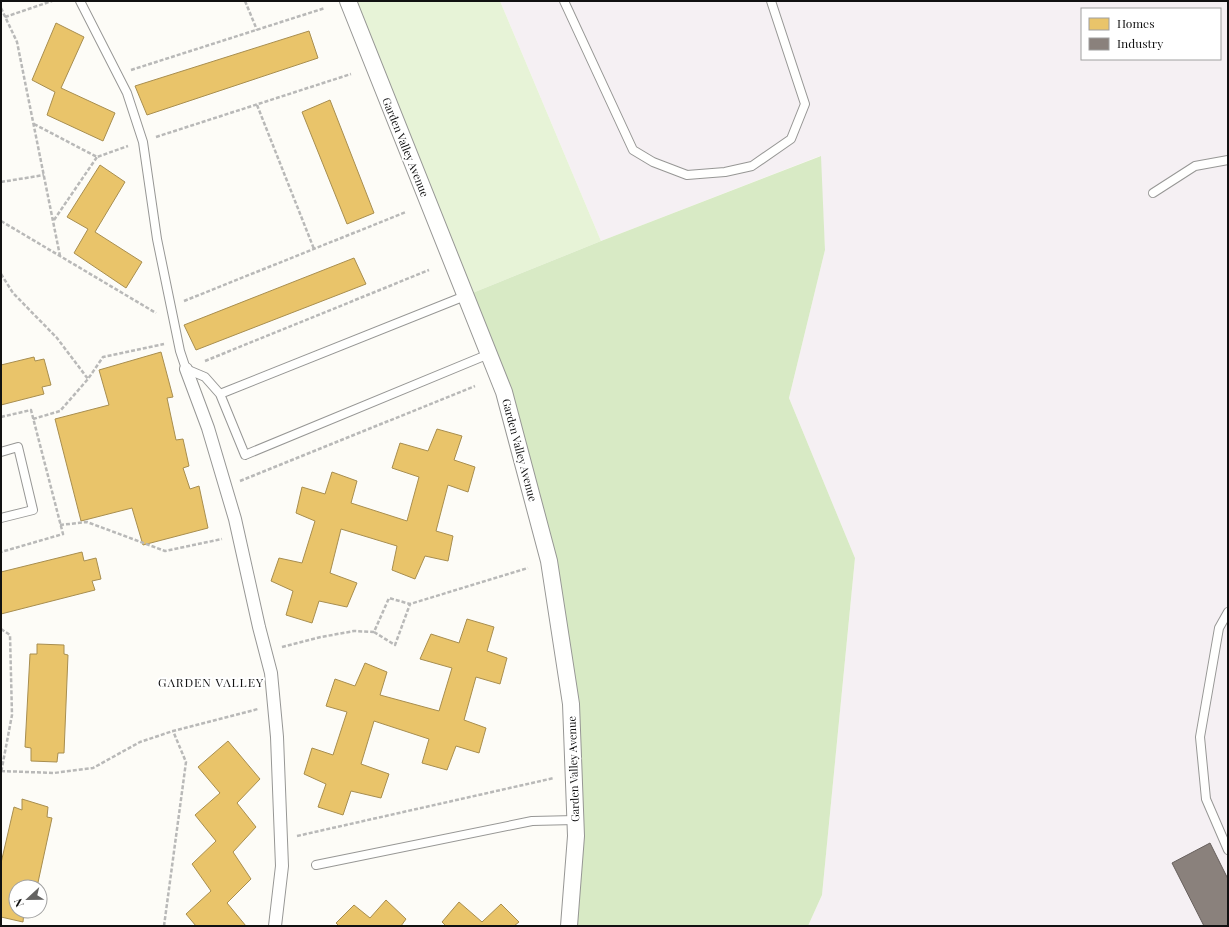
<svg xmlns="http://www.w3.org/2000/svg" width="1229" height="927" font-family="'Playfair Display',serif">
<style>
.industrial{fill:#f5f0f3;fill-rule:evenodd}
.green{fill:#e7f3d7}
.forest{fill:#d8eac5}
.homes{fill:#e9c46a;stroke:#a88e4f}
.industry{fill:#8a817c;stroke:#665f5c}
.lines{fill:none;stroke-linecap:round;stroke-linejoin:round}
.service-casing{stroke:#979795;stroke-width:10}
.pedestrian-casing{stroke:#979795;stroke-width:14}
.minor-casing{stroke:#979795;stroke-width:18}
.path{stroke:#b9b9b8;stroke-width:2.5;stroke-dasharray:4 2;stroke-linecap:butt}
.service{stroke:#fffffe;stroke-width:8}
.pedestrian{stroke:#fffffe;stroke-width:12}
.minor{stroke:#fffffe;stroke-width:16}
.labels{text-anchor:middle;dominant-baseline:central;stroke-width:4;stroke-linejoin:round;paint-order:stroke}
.street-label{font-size:11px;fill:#111;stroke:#fff}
.neighbourhood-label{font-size:12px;letter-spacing:1px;fill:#111;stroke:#fff}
</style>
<rect width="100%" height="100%" fill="#fdfcf7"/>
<path class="industrial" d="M500 1H1228V926H808L822 895 855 558 789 398 825 250 820 156 601 241ZM1082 9H1220V59H1082Z"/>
<path class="green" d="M348 1H500L601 241 465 296Z"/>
<path class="forest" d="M821 156 825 250 789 398 855 558 822 895 808 926H569L571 704 549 561 465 296 601 241Z"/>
<path class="homes" d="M56 23 84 37 61 88 115 113 103 141 47 115 55 92 32 80Z
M309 31 318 58 147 115 135 86Z
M330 100 374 213 347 224 302 112Z
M100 165 125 182 95 232 142 262 126 288 74 253 88 229 67 217Z
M354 258 366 284 196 350 184 325Z
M161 352 173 397 167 398 176 440 183 439 189 466 183 468 190 489 199 486 208 528 143 545 132 508 81 521 55 419 109 405 99 370Z
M34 357 35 361 44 359 51 385 42 387 44 394 1 405V365Z
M437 429 462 436 454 460 475 467 468 492 448 485 436 531 453 536 448 561 425 556 415 579 392 570 397 546 341 529 330 573 357 583 347 607 319 601 312 623 286 615 293 591 271 581 279 558 302 563 315 521 296 513 302 487 325 494 332 472 357 481 351 503 407 521 419 477 392 468 400 443 428 451Z
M82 552 84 561 96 558 101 579 92 581 95 590 1 614V572Z
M467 619 494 627 487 651 507 658 500 684 476 677 464 720 486 728 479 753 456 746 447 770 422 763 429 739 374 721 361 764 389 774 381 798 351 791 343 815 318 807 326 784 304 774 312 748 333 755 347 712 326 706 335 679 355 686 365 663 387 672 380 695 439 711 452 668 420 659 431 634 459 643Z
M37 644 64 645V654L68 655 64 753H58L57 762 31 761V748L25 747 30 654H37Z
M228 741 260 779 237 803 256 827 233 852 251 879 227 903 246 926H196L186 914 211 891 192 864 216 841 195 815 220 793 198 767Z
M22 799 48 807 47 817 52 818 37 887H16V911H24L23 922 1 917V863L14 807 22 810Z
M386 900 406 919 401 926H339L336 923 354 905 370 918Z
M459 902 482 922 501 904 519 922 514 926H446L442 922Z"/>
<path class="industry" d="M1210 843 1228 879V926H1204L1172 863Z"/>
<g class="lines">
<g class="service-casing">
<path id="service" d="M80 1 127 93 143 142 157 239 180 351 186 369 205 377 220 394
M564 1 633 150 653 162 687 175 725 172 752 166 791 139 805 104 771 1
M1153 193 1195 166 1228 160
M465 296 220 394 245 455 489 354
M1 452 18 447 33 510 1 518
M1228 612 1219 628 1200 737 1206 799 1228 850
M316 865 532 821 575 820"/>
</g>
<g class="pedestrian-casing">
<path id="pedestrian" d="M186 369 208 428 235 519 259 627 271 673 277 737 282 866 275 926"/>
</g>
<g class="minor-casing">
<path id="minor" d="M348 1 504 392 549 561 571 704 576 836 569 926"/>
</g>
<path class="path" d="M245 1 257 30
M1 8 17 42 60 256
M5 17 52 1
M131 70 325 8
M257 105 314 249
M34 124 97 157 128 146
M156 137 351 74
M1 182 44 175
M54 220 97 157
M1 221 156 313
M1 274 13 293 57 338 88 379
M184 301 406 212
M205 361 429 270
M1 417 31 410 63 534 1 552
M33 419 60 411 88 379 103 357 164 344
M240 481 475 386
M60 525 87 522 165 551 222 539
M1 629 10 635 12 715 1 773
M374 632 395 645 410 604
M282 647 321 637 354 631 374 632 389 598 410 604 528 568
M1 771 54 773 93 768 140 742 173 731 258 709
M297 836 554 778
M164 926 186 762 173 731"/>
<use href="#service" class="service"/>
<use href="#pedestrian" class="pedestrian"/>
<use href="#minor" class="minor"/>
</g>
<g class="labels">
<g class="street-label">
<text transform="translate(406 147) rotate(68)">Garden Valley Avenue</text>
<text transform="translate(520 450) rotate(75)">Garden Valley Avenue</text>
<text transform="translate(573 769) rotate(-92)">Garden Valley Avenue</text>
</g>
<g class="neighbourhood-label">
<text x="211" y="682">GARDEN VALLEY</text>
</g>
</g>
<rect width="1229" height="927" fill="none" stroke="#111111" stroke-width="4"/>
<rect x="1081" y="8" width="140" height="52" fill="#ffffff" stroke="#a0a0a0"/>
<rect x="1089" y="18" width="20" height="12" fill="#e9c46a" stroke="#a0a0a0"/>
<text x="1117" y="28" font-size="12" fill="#111111">Homes</text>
<rect x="1089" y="38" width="20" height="12" fill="#8a817c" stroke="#a0a0a0"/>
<text x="1117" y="48" font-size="12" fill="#111111">Industry</text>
<g transform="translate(28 899) rotate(248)"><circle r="19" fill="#ffffff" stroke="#a0a0a0"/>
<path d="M0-3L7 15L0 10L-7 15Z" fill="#646362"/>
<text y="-6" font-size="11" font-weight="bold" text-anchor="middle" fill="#111111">N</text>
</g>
</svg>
